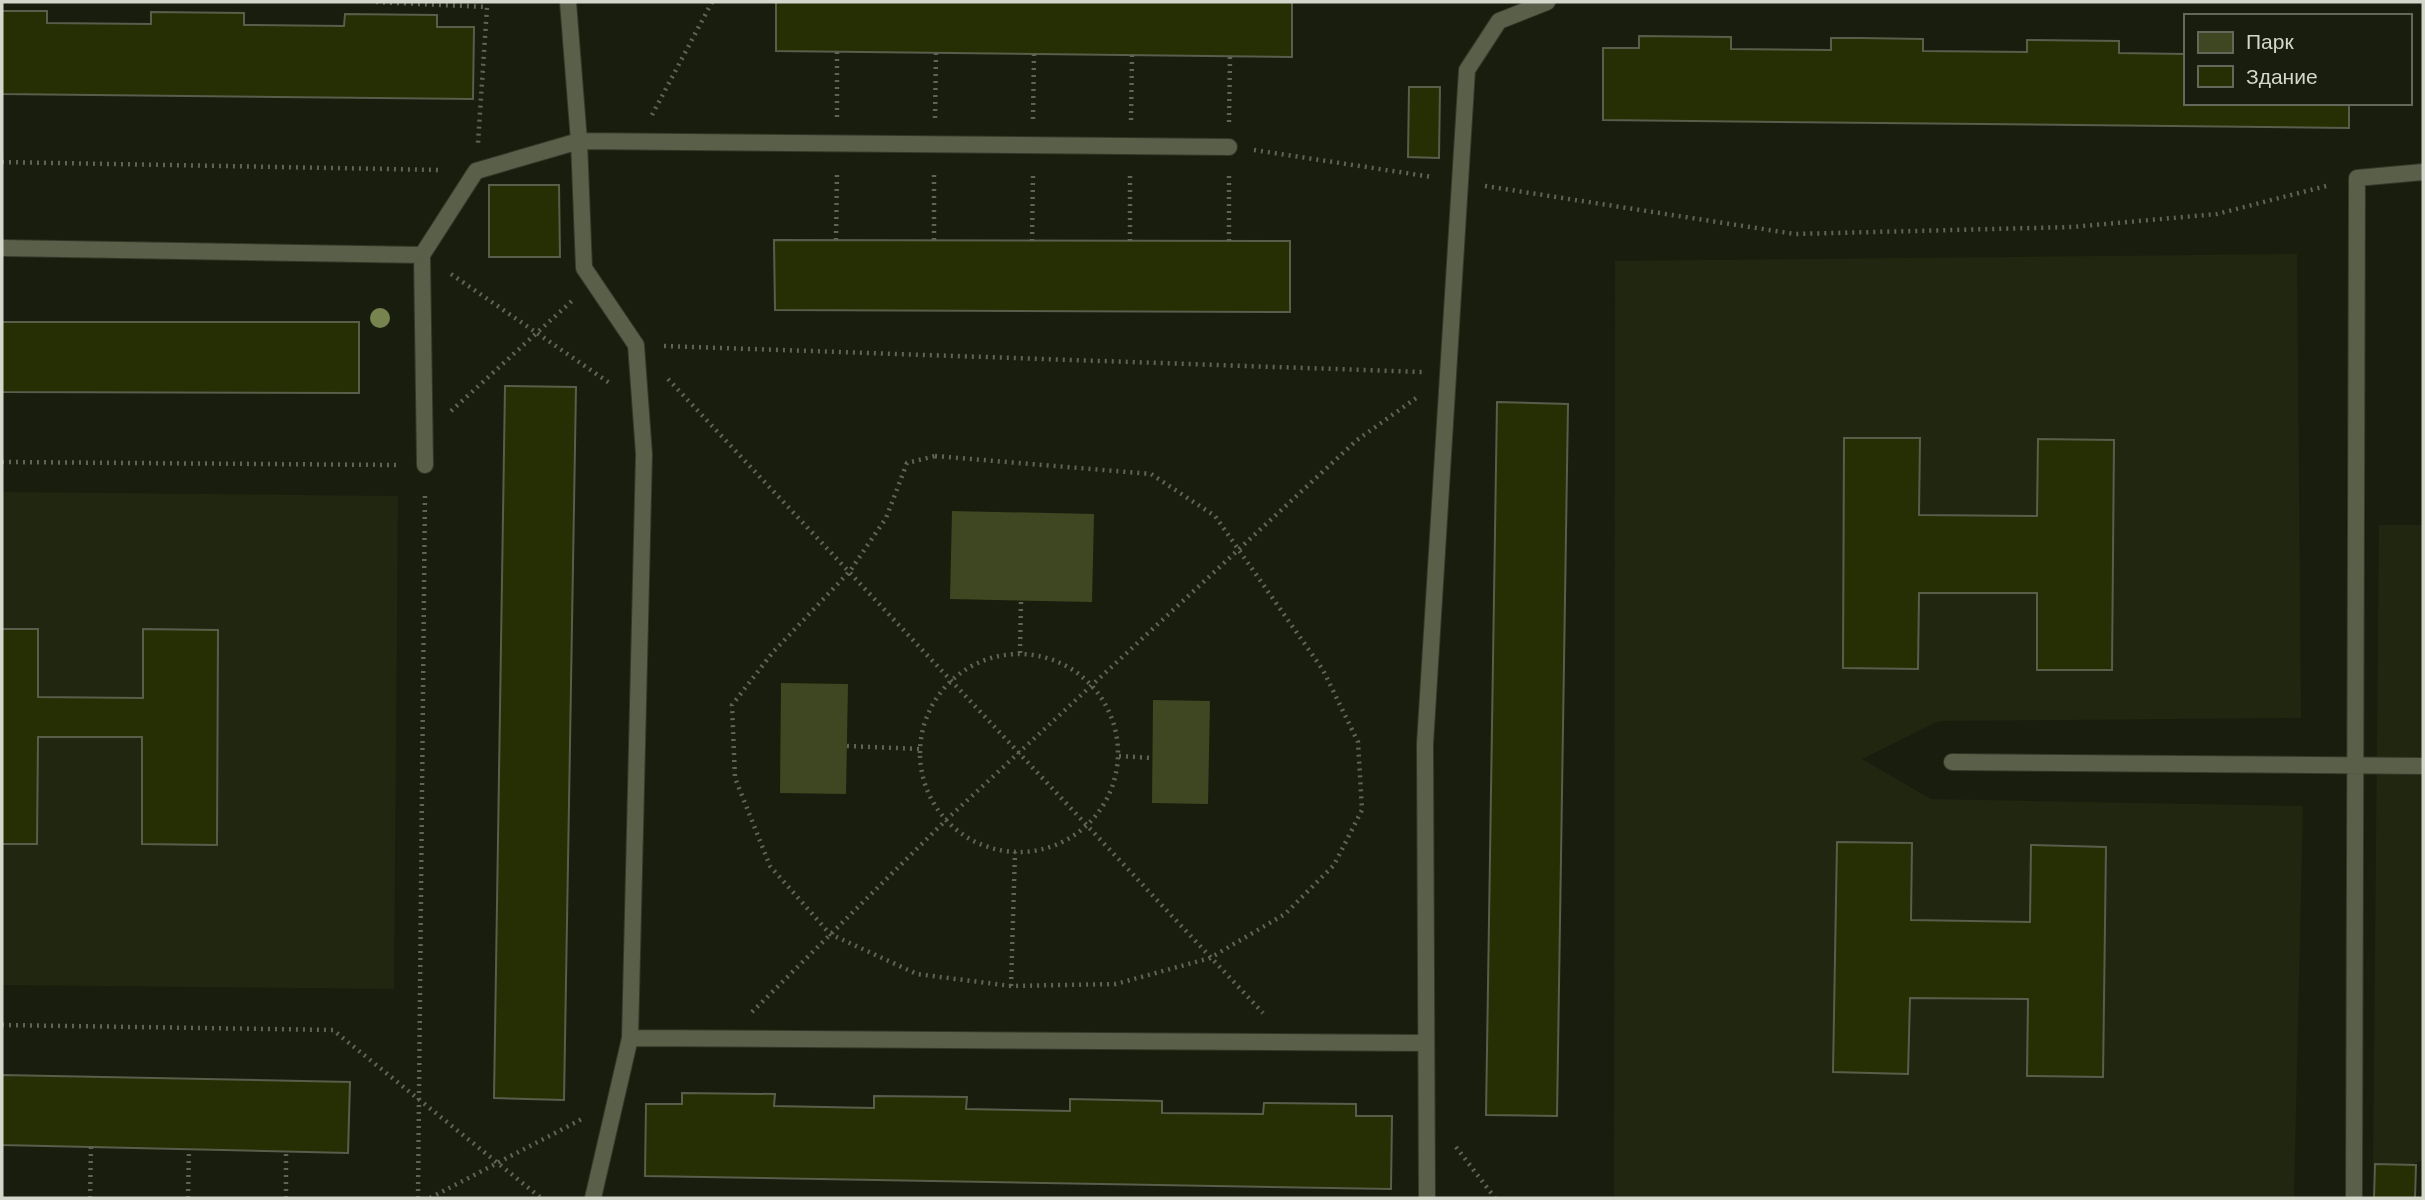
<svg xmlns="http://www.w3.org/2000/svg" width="2425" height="1200" font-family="Helvetica,sans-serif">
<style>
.built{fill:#212610}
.green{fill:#3e4721}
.building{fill:#262e04;stroke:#595e4b;stroke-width:2}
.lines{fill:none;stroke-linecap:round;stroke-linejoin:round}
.service-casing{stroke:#333728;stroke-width:18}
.path{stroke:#606456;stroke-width:4.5;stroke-dasharray:2 5;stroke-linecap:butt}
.service{stroke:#595f49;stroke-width:16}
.tree{fill:#788450}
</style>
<rect width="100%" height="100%" fill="#191d0d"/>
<path class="built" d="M2297 254 2301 718 1939 721 1862 759 1931 799 2303 806 2294 1198H1614L1615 261Z
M2 492 398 496 394 989 2 985Z
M2379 525H2423V1160L2411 1165 2373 1167Z"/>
<path class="green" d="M952 511 1094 514 1092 602 950 599Z
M781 683 848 684 846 794 780 793Z
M1153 700 1210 701 1208 804 1152 803Z"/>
<path class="building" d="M776 2H1292V57L776 51Z
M2 11H47V23L151 24V12L244 13V25L344 26 345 14 437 15V27H474L473 99 2 94Z
M1639 36 1731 37V49L1831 50V38H1861L1923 39V51L2027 52V40L2119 41V53L2185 54V103H2349V128L1603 120V48H1639Z
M1409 87H1440L1439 158 1408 157Z
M489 185H559L560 257H489Z
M774 240 1290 241V312L775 310Z
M2 322H359V393L2 392Z
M505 386 576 387 564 1100 494 1098Z
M1497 402 1568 404 1557 1116 1486 1115Z
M1844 438H1920L1919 515 2037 516 2038 439 2114 440 2112 670H2037V593H1919L1918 669 1843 668Z
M2 629H38V697L143 698V629L218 630 217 845 142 844V737H38L37 844H2Z
M1837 842 1912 843 1911 920 2030 922 2031 845 2106 847 2103 1077 2027 1076 2028 999 1910 998 1908 1074 1833 1072Z
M2 1075 350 1082 348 1153 2 1145Z
M682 1093 775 1094 774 1106 874 1108V1096L967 1097 966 1109 1070 1111V1099L1162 1101V1113L1263 1114 1264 1103 1356 1104V1116H1392L1391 1189 645 1176 646 1104H682Z
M2375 1164 2416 1165 2415 1198H2374Z"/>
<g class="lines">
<g class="service-casing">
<path id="service" d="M568 2 579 141 584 268 636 345 644 454 630 1038 593 1198
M2 248 422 255 476 171 579 141 1229 147
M422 255 425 465
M1952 762 2423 766
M630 1038 1426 1043
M1427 1198 1425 744 1467 70 1499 21 1547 2
M2354 1198 2357 178 2423 172"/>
</g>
<path class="path" d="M376 2 487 7 478 143
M652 115 712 2
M837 117V51
M935 118 936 52
M1033 119 1034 54
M1131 120 1132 55
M1229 122 1230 56
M1254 150 1432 177
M2 162 442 170
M1485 186 1795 234 2072 227 2217 214 2330 185
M836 240 837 171
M934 240V172
M1032 241 1033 174
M1130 241V175
M1229 241V173
M451 274 611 384
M664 346 1422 372
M668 379 1263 1013
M451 411 574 299
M935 456 1151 474 1215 516 1323 670 1358 742 1362 810 1334 865 1285 914 1210 958 1116 984 1011 986 917 974 830 934 770 866 735 778 732 705 773 652 850 571 886 518 907 463Z
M2 462 396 465
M1020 653 1021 601
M920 753a99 99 0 1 1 198 0a99 99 0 1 1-198 0Z
M847 746 920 749
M1119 756 1152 758
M1011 986 1015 852
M752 1012 946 820 1357 440 1419 396
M2 1025 333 1030 541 1198
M1456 1147 1495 1198
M90 1198 91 1147
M188 1198 189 1149
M286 1198V1152
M418 1198 425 491
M430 1198 582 1119"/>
<use href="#service" class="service"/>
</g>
<circle class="tree" cx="380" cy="318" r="10"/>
<rect width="2425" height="1200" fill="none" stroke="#d4d7cc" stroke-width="7"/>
<rect x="2184" y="14" width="228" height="91" fill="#191d0d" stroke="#646759" stroke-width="2"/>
<rect x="2198" y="32" width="35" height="21" fill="#3e4721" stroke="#646759" stroke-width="2"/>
<text x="2246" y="49" font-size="21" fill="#d4d7cc">Парк</text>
<rect x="2198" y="66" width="35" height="21" fill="#262e04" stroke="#646759" stroke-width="2"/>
<text x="2246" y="84" font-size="21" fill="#d4d7cc">Здание</text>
</svg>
